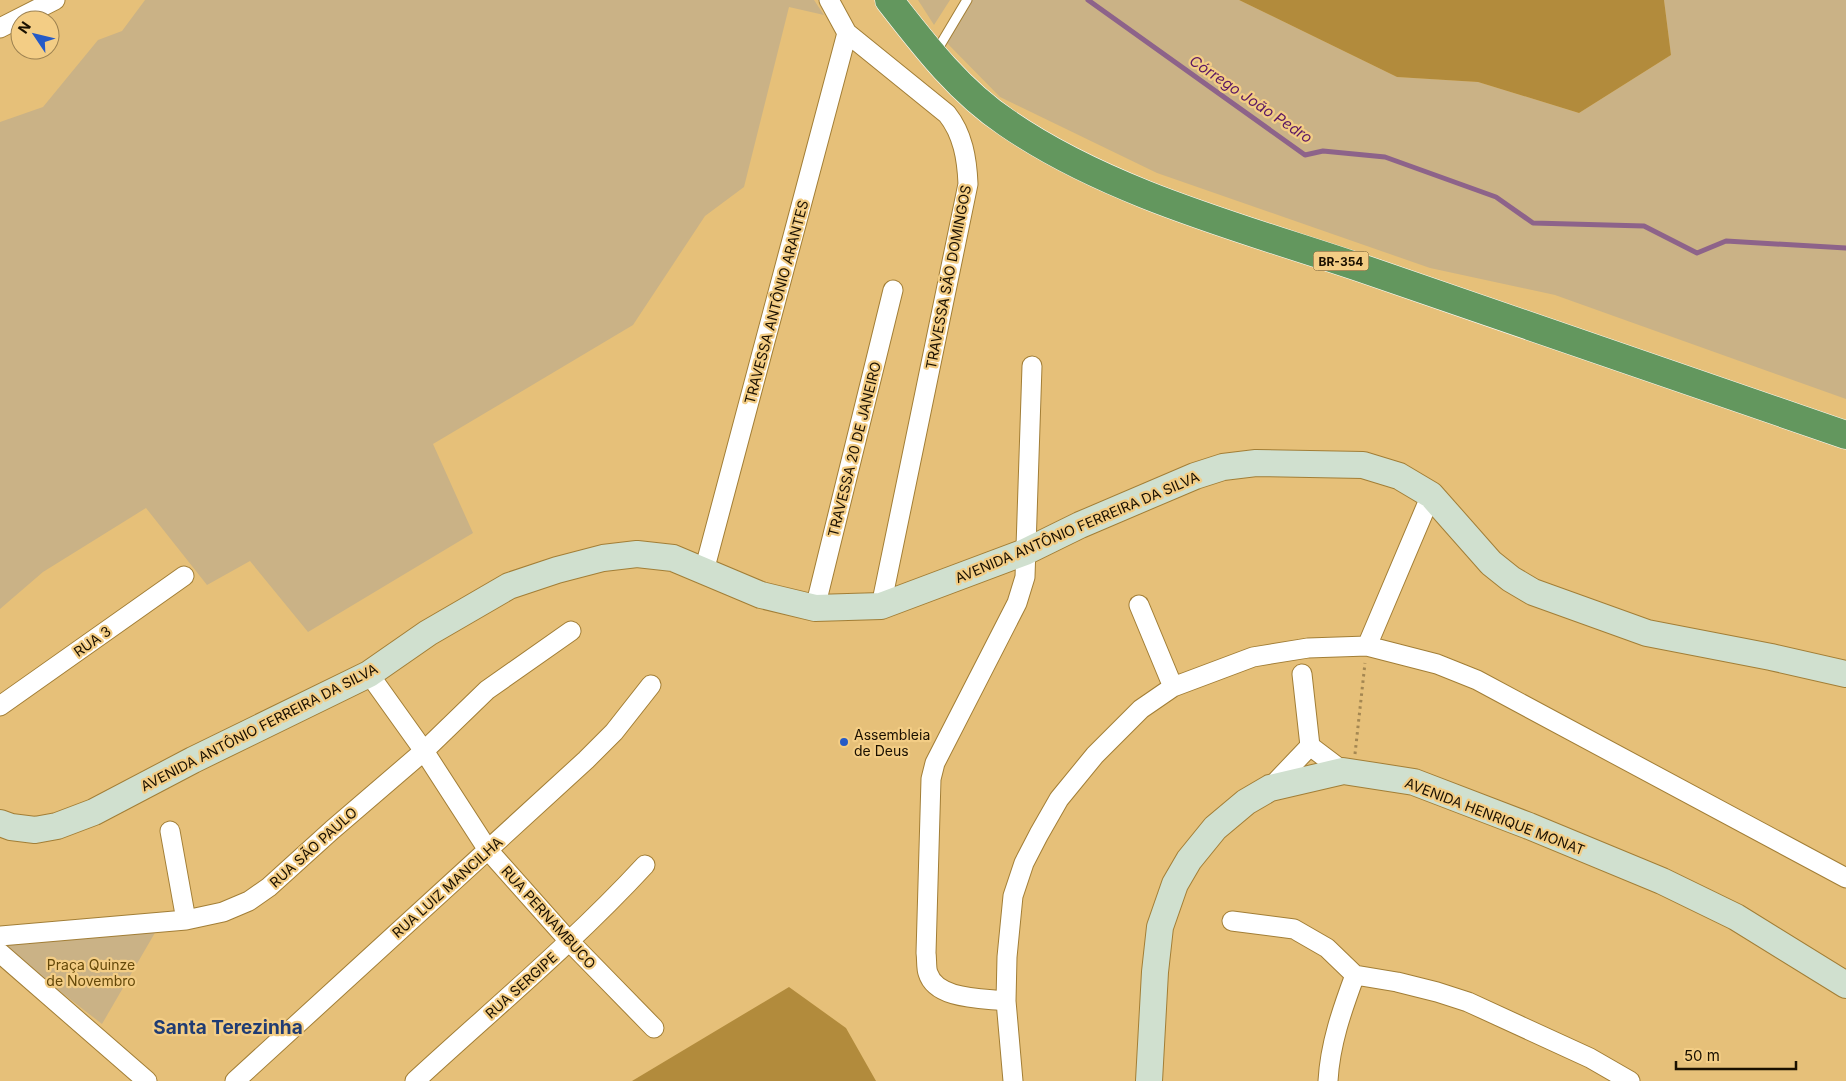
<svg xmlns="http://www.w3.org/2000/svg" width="1846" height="1081" font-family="Inter,sans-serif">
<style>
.green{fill:#cab286}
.forest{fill:#b28b3c}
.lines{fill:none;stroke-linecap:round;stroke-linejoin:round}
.stream{stroke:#8d638a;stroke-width:5}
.lane-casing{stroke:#a27e36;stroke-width:11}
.street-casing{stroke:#a27e36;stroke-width:21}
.secondary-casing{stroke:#a27e36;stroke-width:28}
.highway-casing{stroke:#fff;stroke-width:29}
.path{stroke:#a48752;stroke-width:3;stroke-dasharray:2.5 4;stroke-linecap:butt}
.lane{stroke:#fff;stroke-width:9}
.street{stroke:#fff;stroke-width:19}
.secondary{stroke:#d0e0cf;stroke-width:26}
.highway{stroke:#63975e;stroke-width:28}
.poi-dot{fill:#255ac7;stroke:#f3cd85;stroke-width:2}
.labels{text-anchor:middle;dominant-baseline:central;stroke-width:4.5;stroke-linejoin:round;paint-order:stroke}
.shield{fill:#f3cd85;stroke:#5b4928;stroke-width:1}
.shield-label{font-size:12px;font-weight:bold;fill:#1a1000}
.street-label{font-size:14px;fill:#1a1000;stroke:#f3cd85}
.poi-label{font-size:14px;fill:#1a1000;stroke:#f3cd85;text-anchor:start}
.park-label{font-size:14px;fill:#644809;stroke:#f3cd85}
.water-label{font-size:15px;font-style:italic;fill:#5a1764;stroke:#f3cd85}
.district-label{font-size:19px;font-weight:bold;fill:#203c73;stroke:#f3cd85}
</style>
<rect width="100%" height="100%" fill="#e6c079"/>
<path class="green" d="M145 0H814L824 15 789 7 744 187 705 216 633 325 433 444 473 533 308 632 250 561 207 585 146 508 43 572 0 609V122L43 107 98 40 122 31Z
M918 0H950L934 25Z
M972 0H1239L1397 77 1478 82 1579 113 1671 55 1664 0H1846V399L1555 295 1430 268 1157 173 1000 97 945 41Z
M156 931 102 1024 0 945Z"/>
<path class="forest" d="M1239 0H1664L1671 55 1579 113 1478 82 1397 77Z
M789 987 846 1028 876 1081H632Z"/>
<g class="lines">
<path class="stream" d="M1088 0 1305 155 1323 151 1385 157 1496 197 1533 223 1644 226 1697 253 1726 241 1846 248"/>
<g class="lane-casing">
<path id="lane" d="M936 52 967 0"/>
</g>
<g class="street-casing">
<path id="street" d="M829 0 847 33 947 114C963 134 967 159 968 184L881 606
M0 28 55 0
M704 571 847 33
M1139 605 1173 687
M815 608 893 290
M1367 646 1431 495
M369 674 424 751 488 850 569 941 654 1028
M0 706 184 576
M1310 746 1343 771
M1270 788 1310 746 1302 674
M170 831 186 920
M1232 921 1294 929 1327 948 1355 975
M0 936 186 920 223 912 249 901 269 887 332 830 424 751 487 690 571 631
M0 953 147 1081
M1355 975 1397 982 1437 992 1468 1002 1590 1058 1630 1081
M1006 1001C983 998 936 1000 928 973 926 968 927 959 926 953L931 779 935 763 1017 603 1025 577 1032 366
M235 1081 586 760 614 732 651 685
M415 1081C492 1010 574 942 645 865
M1013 1081 1006 1001 1007 957 1013 896 1024 863 1039 834 1059 799 1095 755 1141 709 1173 687 1253 657 1308 648 1367 646 1437 664 1477 680 1846 878
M1328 1081C1330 1044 1342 1010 1355 975"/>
</g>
<g class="secondary-casing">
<path id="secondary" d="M0 823 11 827 35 830 57 826 94 812 193 760 369 674 428 633 509 586 557 570 603 558 637 554 673 558 761 595 815 608 881 606 1025 552 1080 525 1195 476 1223 467 1256 463 1363 465 1399 476 1431 495 1491 563 1511 579 1533 592 1647 633 1771 657 1846 674
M1149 1081 1155 972 1160 927 1175 884 1189 860 1215 828 1246 802 1270 788 1343 771 1414 782 1529 826 1662 881 1736 917 1846 985"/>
</g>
<g class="highway-casing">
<path id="highway" d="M889 0C924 45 959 91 1007 123 1110 194 1246 229 1364 269 1525 323 1685 380 1846 435"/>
</g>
<path class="path" d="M1355 754 1365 663"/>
<use href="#lane" class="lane"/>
<use href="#street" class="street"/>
<use href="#secondary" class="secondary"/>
<use href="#highway" class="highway"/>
</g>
<circle class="poi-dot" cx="844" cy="742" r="5"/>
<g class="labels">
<rect class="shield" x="1313.5" y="251.5" width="55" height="19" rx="4"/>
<g class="shield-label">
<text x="1341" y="261">BR-354</text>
</g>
<g class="street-label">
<text transform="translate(948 277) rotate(-79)">TRAVESSA SÃO DOMINGOS</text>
<text transform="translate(776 302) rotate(-75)">TRAVESSA ANTÔNIO ARANTES</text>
<text transform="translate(854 449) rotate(-76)">TRAVESSA 20 DE JANEIRO</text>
<text transform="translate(1077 527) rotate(-23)">AVENIDA ANTÔNIO FERREIRA DA SILVA</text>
<text transform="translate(92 641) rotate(-35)">RUA 3</text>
<text transform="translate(259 727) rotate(-27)">AVENIDA ANTÔNIO FERREIRA DA SILVA</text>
<text transform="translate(1495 816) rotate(21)">AVENIDA HENRIQUE MONAT</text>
<text transform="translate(313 847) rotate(-42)">RUA SÃO PAULO</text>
<text transform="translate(447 887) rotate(-42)">RUA LUIZ MANCILHA</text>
<text transform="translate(549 917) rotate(48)">RUA PERNAMBUCO</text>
<text transform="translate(521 985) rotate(-42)">RUA SERGIPE</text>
</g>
<g class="poi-label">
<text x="854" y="734">Assembleia<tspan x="854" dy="16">de Deus</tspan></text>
</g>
<g class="park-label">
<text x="91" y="964">Praça Quinze<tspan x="91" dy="16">de Novembro</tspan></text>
</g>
<g class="water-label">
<text transform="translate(1251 99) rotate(34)">Córrego João Pedro</text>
</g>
<g class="district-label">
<text x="228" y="1027">Santa Terezinha</text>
</g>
</g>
<g transform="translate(35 35) rotate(305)"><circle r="24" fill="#f3cd85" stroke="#9c8150"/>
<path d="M0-4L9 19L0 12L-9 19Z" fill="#255ac7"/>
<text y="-8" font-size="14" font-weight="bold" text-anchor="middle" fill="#1a1000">N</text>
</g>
<path d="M1676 1061v8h120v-8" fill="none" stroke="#1a1000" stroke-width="2.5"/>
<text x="1684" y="1061" font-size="15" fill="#1a1000" stroke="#f3cd85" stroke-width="4" paint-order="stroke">50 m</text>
</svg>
